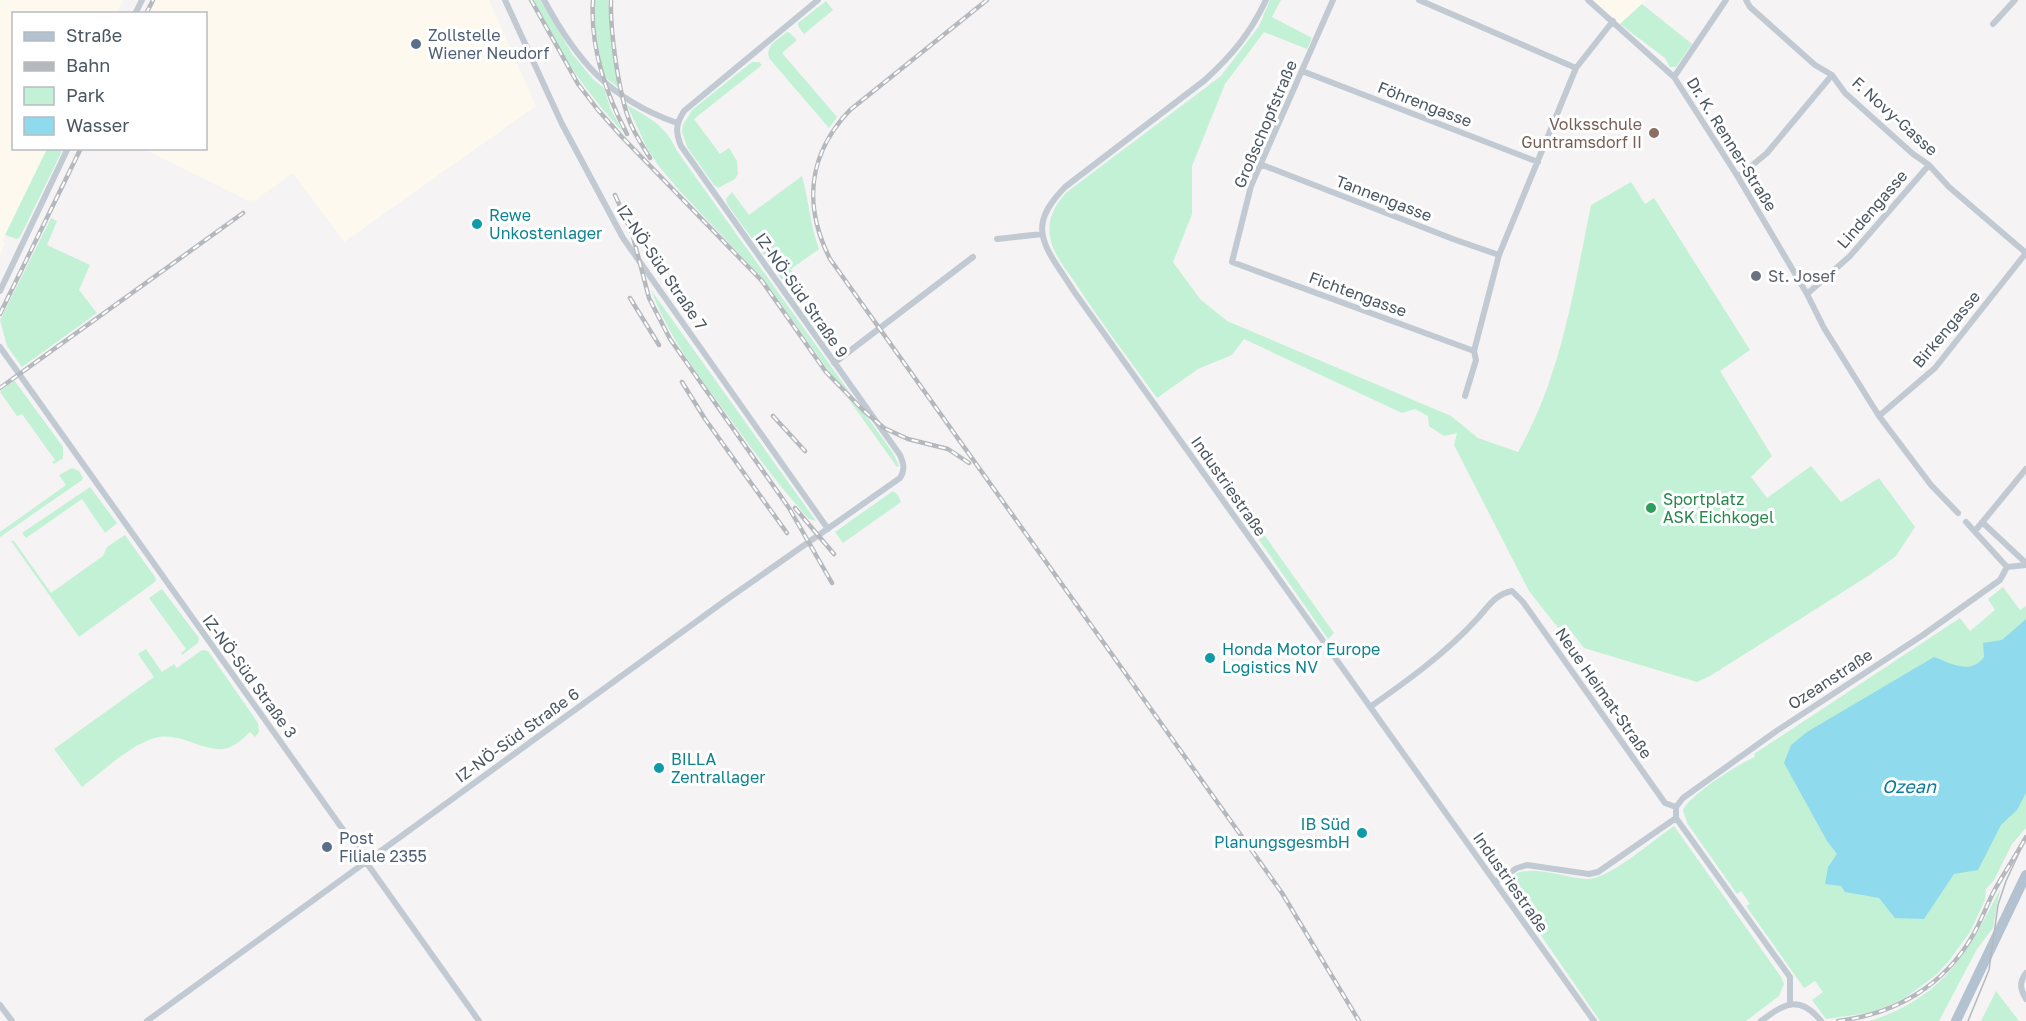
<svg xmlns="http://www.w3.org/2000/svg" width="2026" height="1021" font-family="'Golos Text',sans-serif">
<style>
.commercial{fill:#fdf9ef}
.green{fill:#c3f1d5}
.water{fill:#90daee}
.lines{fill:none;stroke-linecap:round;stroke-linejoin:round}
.street{stroke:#c1cad2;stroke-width:6}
.primary{stroke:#b3c2d1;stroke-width:10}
.tram{stroke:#b5b8bd;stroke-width:1.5}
.rail-casing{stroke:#b5b8bd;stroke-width:4.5}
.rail{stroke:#fff;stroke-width:2;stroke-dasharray:7;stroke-linecap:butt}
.service-dot{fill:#5c6f8a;stroke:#fff;stroke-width:2}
.education-dot{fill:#8d6e63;stroke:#fff;stroke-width:2}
.culture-dot{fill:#0f9aa8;stroke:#fff;stroke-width:2}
.worship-dot{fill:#6b7280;stroke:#fff;stroke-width:2}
.leisure-dot{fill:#2e9e5b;stroke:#fff;stroke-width:2}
.labels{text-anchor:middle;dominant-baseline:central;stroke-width:6;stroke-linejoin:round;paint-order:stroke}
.service-label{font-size:16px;fill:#4e5e75;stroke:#fff;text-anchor:start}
.street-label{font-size:16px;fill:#4a5661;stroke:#fff}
.education-label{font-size:16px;fill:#785e54;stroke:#fff;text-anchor:end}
.culture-label{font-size:16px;fill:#0d838f;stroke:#fff;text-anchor:start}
.worship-label{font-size:16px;fill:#5b616d;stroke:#fff;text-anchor:start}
.leisure-label{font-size:16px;fill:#27864d;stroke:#fff;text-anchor:start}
.water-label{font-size:18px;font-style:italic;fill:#0c7c9b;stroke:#fff}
</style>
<rect width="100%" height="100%" fill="#f5f3f3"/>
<path class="commercial" d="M0 0H123L116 13 14 14V148L47 149 2 241 5 243 0 254Z
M156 0H489L536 106 344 242 293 173 254 201 247 200 143 149 206 148V14L149 13Z
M1592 0H1646L1620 24Z"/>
<path class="green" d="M534 0H540L573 55 593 79 604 88 611 110 624 133C588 95 555 48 534 0Z
M594 0H608L611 35 619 88 603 76 596 31Z
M1270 0H1281L1272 17 1312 38 1307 49 1264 32 1225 84 1192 166V214L1173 262 1200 299 1227 321 1451 416 1478 438 1518 452C1561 377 1574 289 1591 205L1631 182 1645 204 1654 198 1750 350 1720 371 1772 456 1751 477 1767 498 1811 466 1841 502 1879 478 1915 527 1896 556 1868 576 1710 676 1697 682 1584 648 1566 625 1559 629 1529 591 1454 445 1457 433 1444 436 1429 426 1428 416 1415 409 1402 413 1244 339 1232 355 1198 369 1157 398C1129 359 1100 321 1074 281 1065 268 1053 254 1050 237 1047 219 1055 204 1067 192L1221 76 1259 26Z
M826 1 833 10 804 34 798 26V23Z
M1642 4 1692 44 1676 67H1670L1665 58 1620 24Z
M787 32 790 33 797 40 782 53 837 117 829 128 769 58C765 45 778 40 787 32Z
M752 62H759L762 65 694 119 720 154 729 148 737 161 738 174 735 179 718 188 714 185 687 147 682 132 683 125 692 110Z
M627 105C650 118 666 126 677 151L893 453 899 466 897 467 764 280 678 189 658 165 647 148Z
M47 149H63L20 237 17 239 5 235Z
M802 176C809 201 810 225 819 249L791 269 793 273 784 279H781L727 204 726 199 732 192 749 215Z
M51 218 57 221 47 245 90 265 79 290 97 313 22 367 7 346 0 320Z
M651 290 816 521 809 519C778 485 752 449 726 413 697 374 668 335 651 290Z
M14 380 63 447V458L54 464 52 462 55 460 22 414 17 416 0 392Z
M1195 441 1243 507 1238 510 1190 444Z
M72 468 79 471 83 478 82 480 0 537V532L66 485 59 475Z
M90 487 117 523 105 533 82 499 26 538 22 533Z
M893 491 898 495 901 502 843 543 835 532Z
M1253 519 1334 633 1328 639 1248 524Z
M125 535 155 577 156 581 79 637 11 541H14L51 593 103 556 107 547Z
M2003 587 2020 610 2026 606V828L2012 844 1994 880 1986 889 1985 900 1970 932 1948 962 1936 975 1905 998 1887 1006 1868 1013 1826 1019 1812 1000 1823 992 1815 981 1804 988 1746 906 1750 904 1741 891 1737 894 1687 823 1683 810C1691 794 1738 764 1755 757L1754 754 1960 618 1970 631 1995 610 1988 599Z
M162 589 199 638 198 643 182 655 181 653 186 649 149 598Z
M146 649 162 672 174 664 177 668 202 650 208 651 258 723 259 732 255 737 250 732C243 739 233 748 223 749 202 751 178 731 155 738 130 745 103 771 82 787L54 749 154 677 138 654Z
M1674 826 1781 977 1784 984 1779 996 1746 1021H1600L1507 886C1514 856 1567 880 1588 879 1611 878 1653 840 1674 826Z
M2000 889 1993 928 1977 949 1939 1021H1870C1944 997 1967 954 2000 889Z
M1996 991 2019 1021H1981Z"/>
<path class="water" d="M2026 619V793L2017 810 2001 825 1978 870 1954 874 1924 919 1895 918 1879 898 1845 892 1841 886 1825 884 1828 867 1837 854 1827 841 1784 763 1791 745 1807 732 1934 657C1952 664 1971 675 1984 657L1983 643 2002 640Z"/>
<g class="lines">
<path class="street" d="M505 0 562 124 623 238 828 529
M544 0C577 61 609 99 677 123
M1266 0C1250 34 1232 55 1205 80L1065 187C1033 220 1037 237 1062 273 1070 286 1079 299 1088 311L1594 1021
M1333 0 1251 186 1232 262 1474 351
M1419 0 1576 68
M1588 0 1674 77 1738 177 1807 294 1824 328 1879 416 1931 485 1958 513
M1746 0 1750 7 1815 65 1832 75 1845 93 1913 154 1929 165 1949 187 2026 253
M135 14 142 0
M1993 24 2015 0
M1302 71 1538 162
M1674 77 1726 0
M1260 164 1453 239 1499 255
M1738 177 1767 153 1832 75
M997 239 1042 234
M0 291 68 148
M1807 294 1850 256 1929 165
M0 347 479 1021
M834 363 973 257
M1465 396 1476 360 1474 351 1499 255 1576 68 1613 21
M1879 416 1935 368 2026 253
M1966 522 2007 567
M1982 522 2026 563
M1975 531 2026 469
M2007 567 2026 565
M1370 707C1407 681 1446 653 1477 619 1488 607 1495 594 1512 591L1523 602 1665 803 1676 807
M1495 882 1517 868 1527 865 1589 874 1598 872 1676 818
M2026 973C2019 982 2020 989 2026 999
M0 1005 12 1021
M1790 1005V977L1676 818V807L1683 798 1775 732 1923 635 2000 580 2007 567
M147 1021 726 600 900 478C905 470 904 464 900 455L681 146C675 131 676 124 684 111L818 0
M1761 1021C1784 1004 1799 994 1821 1021"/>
<path class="primary" d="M1956 1021 2026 875"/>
<path class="tram" d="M1968 1021 1989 970 1998 905 2006 881 2026 838"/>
<g class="rail-casing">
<path id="rail" d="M531 0 578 84 598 110 622 137 762 281 826 372 863 410 884 428 908 439 948 449 969 463
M593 0C590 48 605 92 627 134
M611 0C610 30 618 88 628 117 633 132 642 145 650 158
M987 0 850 110C808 154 803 205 830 259L1282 893 1359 1021
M146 14 153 0
M615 195 632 233 649 298 670 339 789 508 832 583
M630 298 659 345
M0 314 81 148
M682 382 705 419 787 533
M0 388 243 213
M773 416 805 451
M795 508 834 554
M1838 1021C1895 1014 1944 986 1973 935 1981 921 1986 907 1993 893 2003 874 2016 856 2026 837"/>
</g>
<use href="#rail" class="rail"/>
</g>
<g class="service-dot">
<circle cx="416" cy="44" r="6"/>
<circle cx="327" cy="847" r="6"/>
</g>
<circle class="education-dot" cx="1654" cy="133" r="6"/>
<g class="culture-dot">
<circle cx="477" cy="224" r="6"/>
<circle cx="1210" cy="658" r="6"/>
<circle cx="659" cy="768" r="6"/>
<circle cx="1362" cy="833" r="6"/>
</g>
<circle class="worship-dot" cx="1756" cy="276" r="6"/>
<circle class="leisure-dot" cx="1651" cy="508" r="6"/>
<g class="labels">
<g class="service-label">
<text x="428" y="35">Zollstelle<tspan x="428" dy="18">Wiener Neudorf</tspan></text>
<text x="339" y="838">Post<tspan x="339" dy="18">Filiale 2355</tspan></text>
</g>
<g class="street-label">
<text transform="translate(1425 104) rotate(21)">Föhrengasse</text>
<text transform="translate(1895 116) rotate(42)">F. Novy-Gasse</text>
<text transform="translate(1265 124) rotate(-67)">Großschopfstraße</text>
<text transform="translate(1732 144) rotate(58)">Dr. K. Renner-Straße</text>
<text transform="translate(1384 198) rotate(21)">Tannengasse</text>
<text transform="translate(1872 209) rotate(-49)">Lindengasse</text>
<text transform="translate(662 267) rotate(56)">IZ-NÖ-Süd Straße 7</text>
<text transform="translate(1358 294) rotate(20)">Fichtengasse</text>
<text transform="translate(802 295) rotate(55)">IZ-NÖ-Süd Straße 9</text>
<text transform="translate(1946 329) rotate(-50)">Birkengasse</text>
<text transform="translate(1229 486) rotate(55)">Industriestraße</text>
<text transform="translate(250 676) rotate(54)">IZ-NÖ-Süd Straße 3</text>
<text transform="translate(1830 679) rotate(-33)">Ozeanstraße</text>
<text transform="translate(1604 693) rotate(55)">Neue Heimat-Straße</text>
<text transform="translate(517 735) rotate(-36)">IZ-NÖ-Süd Straße 6</text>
<text transform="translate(1511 882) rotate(55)">Industriestraße</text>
</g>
<g class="education-label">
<text x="1642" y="124">Volksschule<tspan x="1642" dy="18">Guntramsdorf II</tspan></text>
</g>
<g class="culture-label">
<text x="489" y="215">Rewe<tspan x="489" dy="18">Unkostenlager</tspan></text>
<text x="1222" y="649">Honda Motor Europe<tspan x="1222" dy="18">Logistics NV</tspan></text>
<text x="671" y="759">BILLA<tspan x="671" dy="18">Zentrallager</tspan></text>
<text x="1350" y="824" text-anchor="end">IB Süd<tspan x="1350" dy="18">PlanungsgesmbH</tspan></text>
</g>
<g class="worship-label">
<text x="1768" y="276">St. Josef</text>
</g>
<g class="leisure-label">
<text x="1663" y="499">Sportplatz<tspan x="1663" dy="18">ASK Eichkogel</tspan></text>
</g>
<g class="water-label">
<text x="1909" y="786">Ozean</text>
</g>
</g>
<rect x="12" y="12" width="195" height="138" fill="#ffffff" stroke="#b7bbc0" stroke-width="1.5"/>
<rect x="24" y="32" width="30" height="9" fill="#b3c2d1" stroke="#b7bbc0" stroke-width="1.5"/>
<text x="66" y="42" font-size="18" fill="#4a5661">Straße</text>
<rect x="24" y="62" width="30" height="9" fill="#b5b8bd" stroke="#b7bbc0" stroke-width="1.5"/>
<text x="66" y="72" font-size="18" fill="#4a5661">Bahn</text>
<rect x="24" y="87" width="30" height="18" fill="#c3f1d5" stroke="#b7bbc0" stroke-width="1.5"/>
<text x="66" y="102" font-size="18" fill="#4a5661">Park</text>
<rect x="24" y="117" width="30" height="18" fill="#90daee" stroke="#b7bbc0" stroke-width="1.5"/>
<text x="66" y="132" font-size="18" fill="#4a5661">Wasser</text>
</svg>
